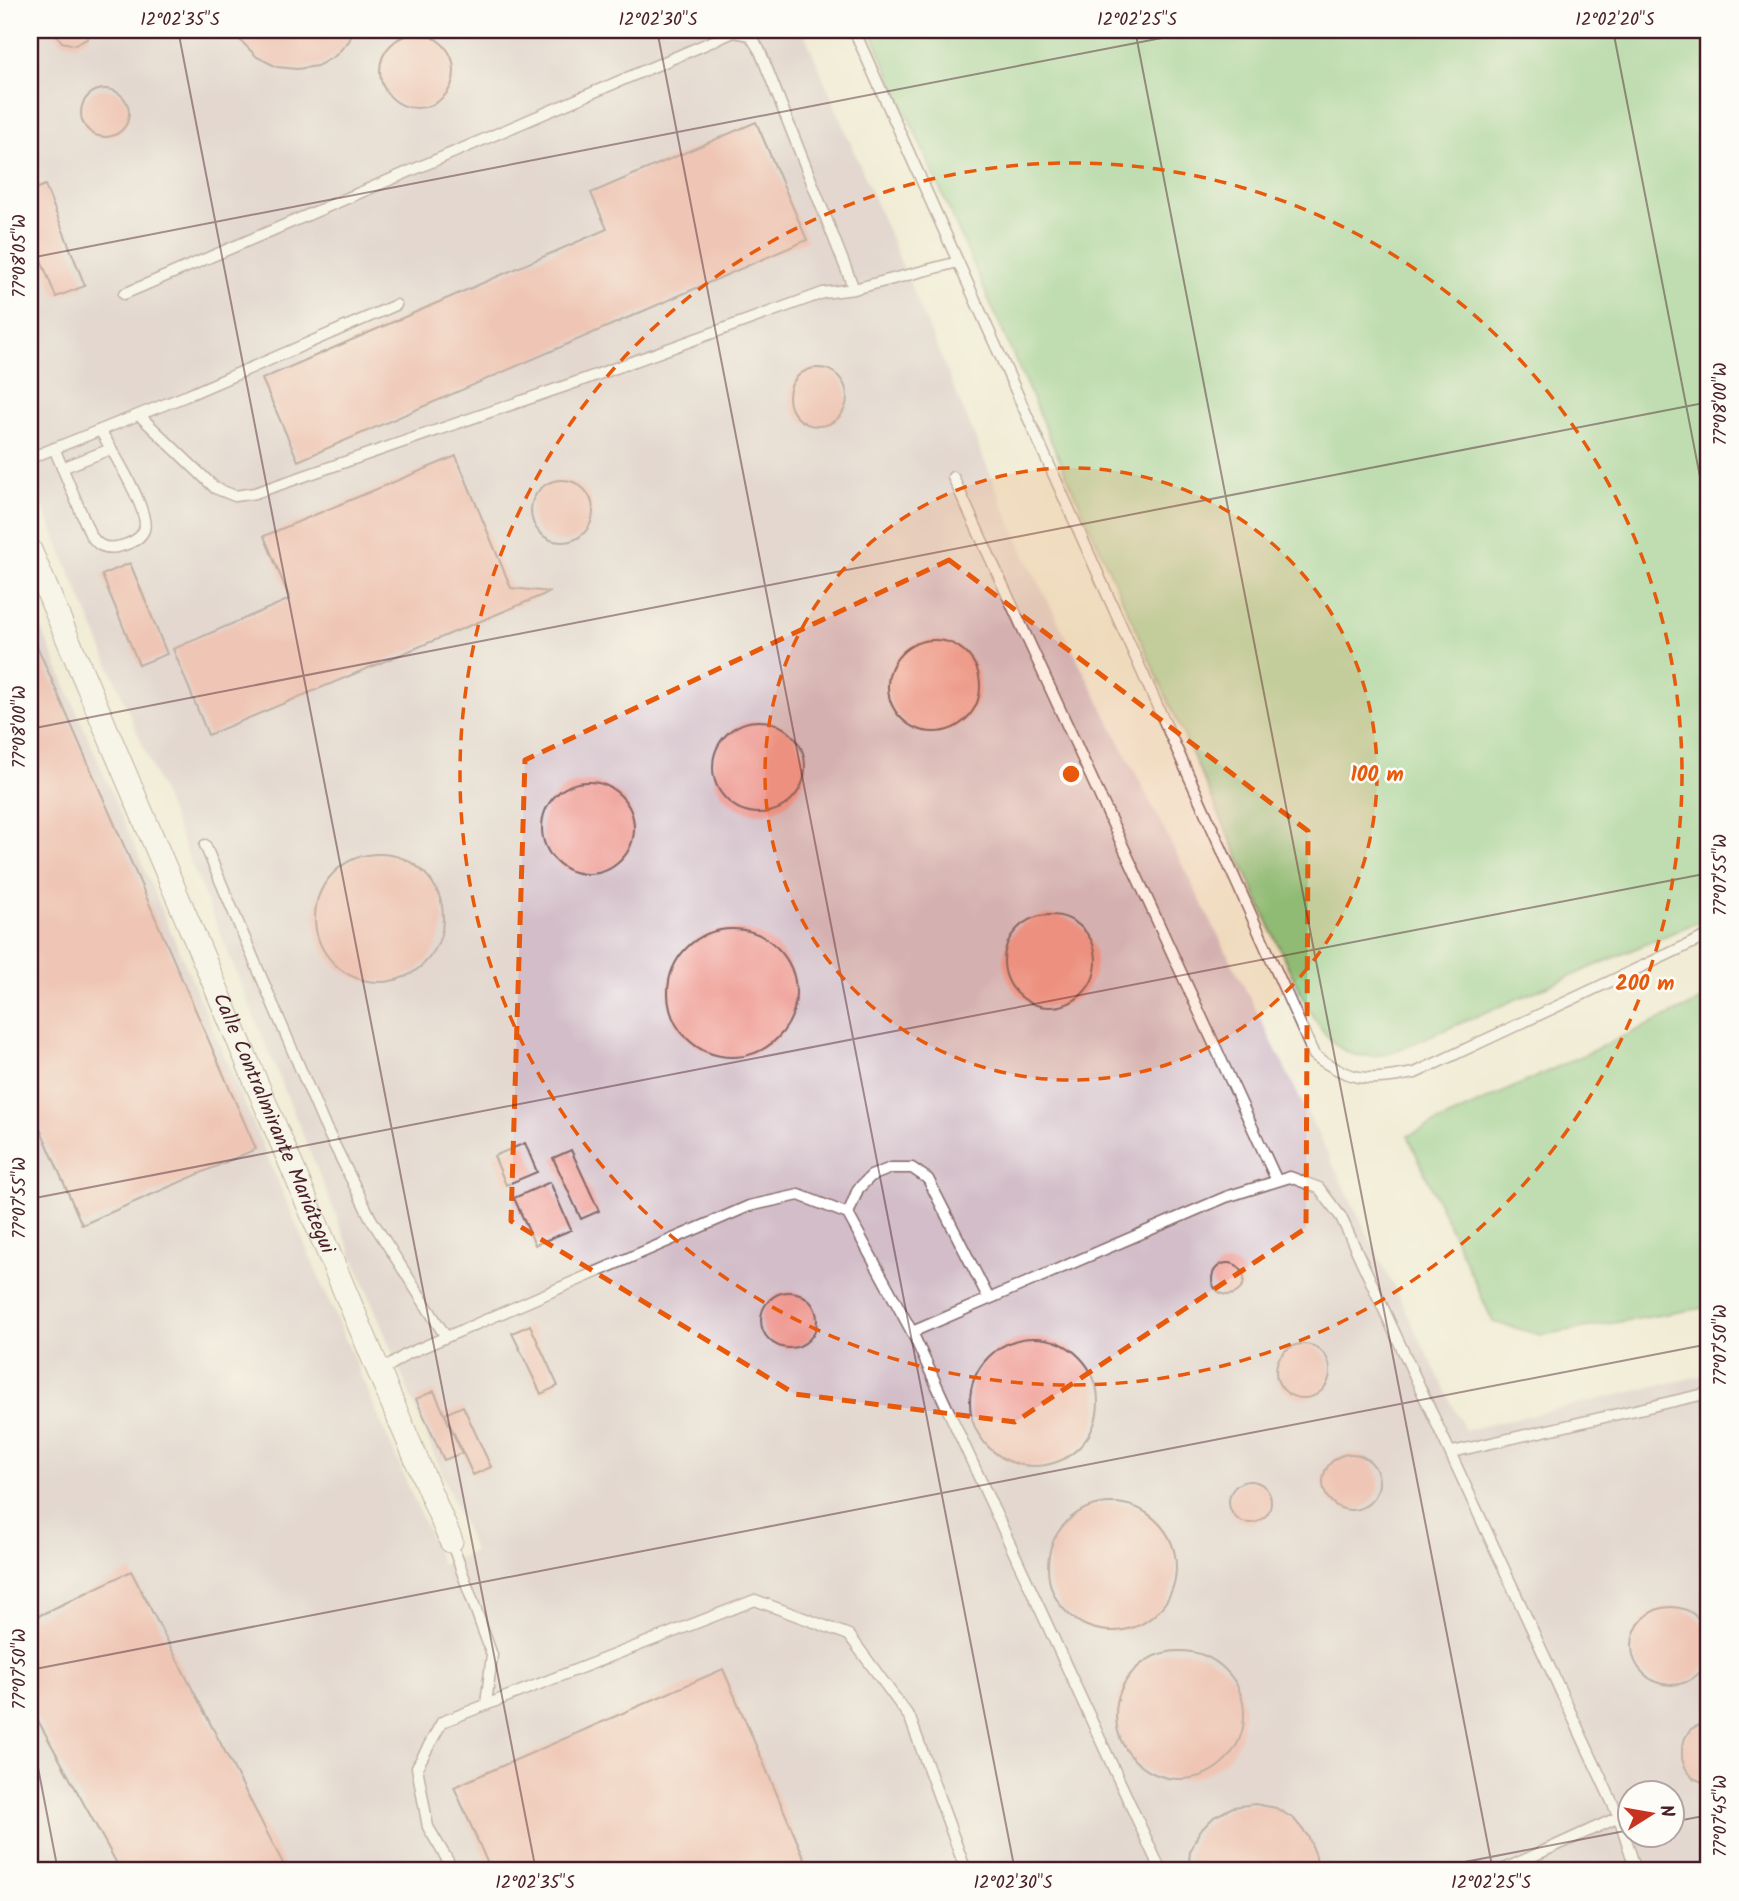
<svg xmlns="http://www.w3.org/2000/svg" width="1739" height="1901" font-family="Kalam,sans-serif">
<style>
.industrial{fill:#d2bdc8;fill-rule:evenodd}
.green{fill:#83c983;stroke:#667457;stroke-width:2}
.building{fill:#ee9890}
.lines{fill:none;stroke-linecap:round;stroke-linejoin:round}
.lane-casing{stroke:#846767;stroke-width:13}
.street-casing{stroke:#846767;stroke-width:25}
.lane{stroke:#fff;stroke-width:10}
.street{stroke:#fff;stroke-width:23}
.marked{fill:none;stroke:#e8590c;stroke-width:5;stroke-dasharray:14 9;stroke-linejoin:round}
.ticks{fill:none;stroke:#4a1f2b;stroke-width:2;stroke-opacity:0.45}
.ring{fill:none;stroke:#e8590c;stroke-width:3.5;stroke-dasharray:12 9}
.labels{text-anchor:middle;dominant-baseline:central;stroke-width:5;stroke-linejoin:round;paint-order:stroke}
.street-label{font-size:21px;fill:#4a1f2b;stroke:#fdfcf7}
.centre{fill:#e8590c;stroke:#fdfcf7;stroke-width:3.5}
.ring-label{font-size:21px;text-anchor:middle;font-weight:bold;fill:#e8590c;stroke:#fdfcf7;stroke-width:5;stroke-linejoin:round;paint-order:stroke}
.neatline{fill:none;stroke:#4a1f2b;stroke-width:2.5}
.ticks-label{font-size:18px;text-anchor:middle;fill:#4a1f2b}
</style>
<rect width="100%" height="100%" fill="#fdfcf7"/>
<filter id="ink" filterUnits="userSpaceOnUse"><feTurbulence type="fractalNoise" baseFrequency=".0143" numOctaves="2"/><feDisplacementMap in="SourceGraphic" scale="14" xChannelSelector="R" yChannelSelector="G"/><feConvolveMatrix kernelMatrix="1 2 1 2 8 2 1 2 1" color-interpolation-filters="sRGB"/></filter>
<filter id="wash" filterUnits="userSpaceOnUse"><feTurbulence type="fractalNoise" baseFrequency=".00686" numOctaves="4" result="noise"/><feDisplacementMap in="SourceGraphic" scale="28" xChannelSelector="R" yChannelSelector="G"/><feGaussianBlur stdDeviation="1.57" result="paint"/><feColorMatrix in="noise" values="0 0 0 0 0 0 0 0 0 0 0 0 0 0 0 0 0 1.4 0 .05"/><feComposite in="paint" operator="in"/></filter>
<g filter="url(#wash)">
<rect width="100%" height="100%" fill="#f1ecd6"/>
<path class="industrial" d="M30 30H803L1024 554 1252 1002 1465 1430 1709 1374V1871H30V602L442 1565 474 1551 153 770 30 476ZM1630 1792H1672V1834H1630Z"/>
<path class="green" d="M870 30H1709V917L1388 1054C1378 1055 1365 1057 1355 1055 1320 1045 1305 998 1289 969L1052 443Z
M1709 997V1307L1541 1335 1493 1322 1408 1136Z"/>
<g id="blocks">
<path class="building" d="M53 30H91L87 39 75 45 62 42Z
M236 30H354L349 41 335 56 317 66 297 69 277 67 257 57 241 41Z
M380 71a37 37 0 1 1 74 0a37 37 0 1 1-74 0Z
M81 113a24 24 0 1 1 48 0a24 24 0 1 1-48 0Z
M756 122 807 240 298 461 262 379 607 229 591 193Z
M45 185 85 286 56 297 30 233V191Z
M789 397a29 29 0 1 1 58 0a29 29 0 1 1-58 0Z
M456 456 511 588 550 592 208 735 173 649 290 599 264 536Z
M531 511a31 31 0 1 1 62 0a31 31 0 1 1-62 0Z
M130 563 167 654 139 665 102 575Z
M30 630 256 1149 82 1225 30 1105Z
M888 686a46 46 0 1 1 92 0a46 46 0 1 1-92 0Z
M713 767a46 46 0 1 1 92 0a46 46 0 1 1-92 0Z
M542 828a46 46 0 1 1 92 0a46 46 0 1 1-92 0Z
M315 918a64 64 0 1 1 128 0a64 64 0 1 1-128 0Z
M1004 961a46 46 0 1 1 92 0a46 46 0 1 1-92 0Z
M668 993a64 64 0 1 1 128 0a64 64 0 1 1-128 0Z
M525 1143 537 1172 506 1185 494 1156Z
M571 1150 599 1211 581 1219 553 1158Z
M550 1182 571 1230 535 1245 514 1198Z
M1212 1279a16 16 0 1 1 32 0a16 16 0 1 1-32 0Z
M761 1320a28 28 0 1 1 56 0a28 28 0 1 1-56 0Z
M530 1325 558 1386 541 1394 512 1333Z
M970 1402a64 64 0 1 1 128 0a64 64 0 1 1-128 0Z
M1276 1371a27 27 0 1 1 54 0a27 27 0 1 1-54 0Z
M434 1391 462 1453 444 1460 416 1399Z
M463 1406 491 1467 473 1475 445 1414Z
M1323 1482a28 28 0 1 1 56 0a28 28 0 1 1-56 0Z
M1229 1502a21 21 0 1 1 42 0a21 21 0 1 1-42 0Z
M1048 1567a64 64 0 1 1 128 0a64 64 0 1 1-128 0Z
M131 1571 287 1871H121L30 1706V1620Z
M1632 1646a39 39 0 1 1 78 0a39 39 0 1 1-78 0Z
M1116 1715a64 64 0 1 1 128 0a64 64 0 1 1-128 0Z
M723 1669 810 1871H491L454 1787Z
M1709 1720V1785L1693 1778 1686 1769 1682 1759V1749L1685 1738 1691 1729Z
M1255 1804 1276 1808 1294 1819 1308 1836 1316 1856 1317 1871H1188L1190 1852 1199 1832 1214 1817 1233 1807Z"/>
</g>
</g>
<g filter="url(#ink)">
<use href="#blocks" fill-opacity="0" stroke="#846767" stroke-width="2"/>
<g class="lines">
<g class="lane-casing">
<path id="lane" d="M854 30 1314 1055C1352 1083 1370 1081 1415 1073L1709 935
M124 294 734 32 750 35 760 51 854 289
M139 415 215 488 235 496 255 493 574 383 823 293 854 289 958 262
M54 448 90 534C97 545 103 549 117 547 126 545 140 540 144 530 151 512 110 447 100 430
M30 458 186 396 396 305
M62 468 111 449
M953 477 1277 1181
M205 845 323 1122 371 1219 446 1337
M848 1214 858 1189 871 1176 891 1168H912L928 1179 989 1299
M912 1332 1226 1197 1290 1177 1319 1188 1341 1217 1619 1817 1636 1871
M380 1372 407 1354 749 1206 799 1195 848 1214 912 1332 1161 1871
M1452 1452 1709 1393
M451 1541 492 1655 486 1704
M454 1871 428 1827 417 1767 442 1722 755 1600 849 1635 910 1718 966 1871
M1500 1871 1619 1817"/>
</g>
<g class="street-casing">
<g id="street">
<path id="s1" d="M30 550 451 1541"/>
</g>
</g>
<use href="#lane" class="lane"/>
<use href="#street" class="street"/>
</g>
</g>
<path d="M0 0H1739V1901H0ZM949 560 1308 831 1306 1228 1015 1422 795 1394 511 1221 525 760Z" fill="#f1ecd6" fill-opacity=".55" fill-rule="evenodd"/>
<path class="marked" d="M949 560 1308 831 1306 1228 1015 1422 795 1394 511 1221 525 760Z"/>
<path class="ticks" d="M178 30 536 1871M657 30 1015 1871M1135 30 1493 1871M1613 30 1709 523M30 258 1203 30M30 729 1709 402M30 1199 1709 873M30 1670 1709 1344M30 1726 58 1871M1672 1822 1709 1815M1418 1871 1630 1830"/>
<circle cx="1071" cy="774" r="306" fill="#e8590c" fill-opacity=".12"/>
<g class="ring">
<circle cx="1071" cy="774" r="306"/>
<circle cx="1071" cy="774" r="611"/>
</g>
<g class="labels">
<g class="street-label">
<text stroke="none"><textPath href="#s1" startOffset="623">Calle Contralmirante Mariátegui</textPath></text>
</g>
</g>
<circle cx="1071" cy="774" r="10" class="centre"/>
<g class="ring-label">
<text x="1377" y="781">100 m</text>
<text x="1645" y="990">200 m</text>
</g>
<rect width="1739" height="1901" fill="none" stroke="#fdfcf7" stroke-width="77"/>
<g transform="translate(1651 1814) rotate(79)"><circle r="33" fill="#fdfcf7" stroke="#b5a4a5" stroke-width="2"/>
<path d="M0-5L12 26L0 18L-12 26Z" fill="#c8321e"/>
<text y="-10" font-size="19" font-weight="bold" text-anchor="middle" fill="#4a1f2b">N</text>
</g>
<rect x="38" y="38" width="1662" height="1824" class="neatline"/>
<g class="ticks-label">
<text x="180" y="25">12°02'35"S</text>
<text x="658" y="25">12°02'30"S</text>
<text x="1137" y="25">12°02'25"S</text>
<text x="1615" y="25">12°02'20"S</text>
<text transform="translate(19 256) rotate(-90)" y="6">77°08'05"W</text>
<text transform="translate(1720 404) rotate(-90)" y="6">77°08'00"W</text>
<text transform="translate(19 727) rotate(-90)" y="6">77°08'00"W</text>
<text transform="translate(1720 875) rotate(-90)" y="6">77°07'55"W</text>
<text transform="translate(19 1198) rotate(-90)" y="6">77°07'55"W</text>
<text transform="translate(1720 1345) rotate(-90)" y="6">77°07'50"W</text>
<text transform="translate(19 1669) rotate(-90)" y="6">77°07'50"W</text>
<text transform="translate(1720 1816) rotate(-90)" y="6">77°07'45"W</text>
<text x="535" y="1888">12°02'35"S</text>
<text x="1013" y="1888">12°02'30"S</text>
<text x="1491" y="1888">12°02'25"S</text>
</g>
</svg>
